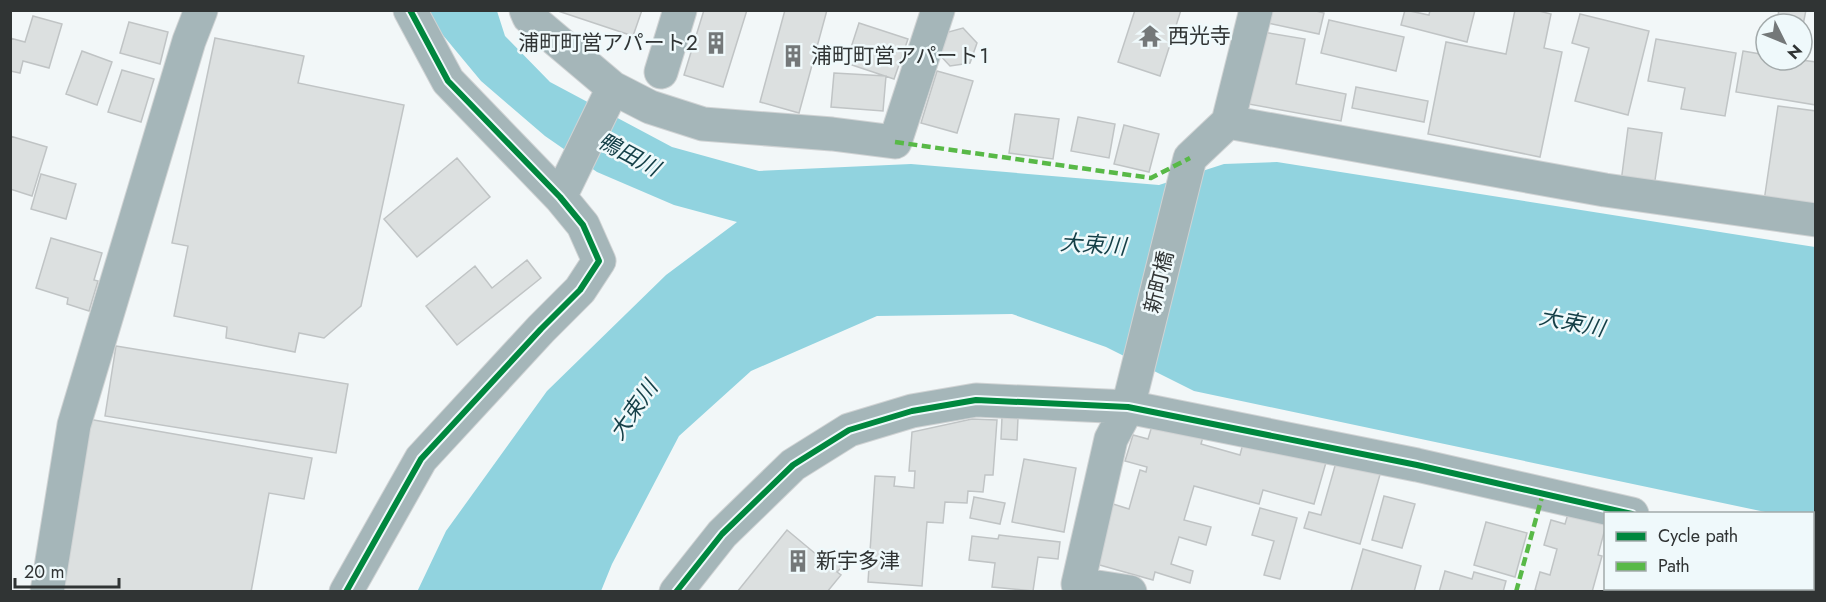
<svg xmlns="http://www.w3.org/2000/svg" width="1826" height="602" font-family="Jost,'Noto Sans JP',sans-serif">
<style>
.water{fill:#91d3df}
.building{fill:#dce0e0;stroke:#c0c4c5;stroke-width:1.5}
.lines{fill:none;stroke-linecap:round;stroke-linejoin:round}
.minor-casing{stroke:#d0d3d4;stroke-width:35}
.minor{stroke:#a5b6b9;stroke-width:33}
.quiet{stroke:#58b947;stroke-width:4.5;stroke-dasharray:9 4.5;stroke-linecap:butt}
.cycleway-casing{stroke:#eff9fb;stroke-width:10}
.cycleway{stroke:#00873e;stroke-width:6}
.labels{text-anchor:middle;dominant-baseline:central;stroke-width:5;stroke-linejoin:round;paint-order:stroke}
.poi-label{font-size:21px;fill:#303434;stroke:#eff9fb;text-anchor:start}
.street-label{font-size:21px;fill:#303434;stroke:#eff9fb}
.water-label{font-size:22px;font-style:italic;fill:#143f47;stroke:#eff9fb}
</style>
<rect width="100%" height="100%" fill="#f2f7f8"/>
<path class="water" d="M426 11H497L505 36 550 82 672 147 759 171 911 164 1159 185 1224 164 1277 162 1815 247V523L1813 522 1812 514 1770 513 1194 391 1106 347 1012 314 877 316 751 371 679 436 612 564 601 591 417 592 446 531 547 391 666 275 737 222 674 205 597 172 545 136 481 81 437 28Z"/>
<path class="building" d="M555 10H642L633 36Z
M704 10H747L723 87 684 75Z
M785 10H827L799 113 760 102Z
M1135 10H1181L1160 76 1118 62Z
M1270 10H1312L1324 13 1319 34 1268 23Z
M1405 10 1429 15 1430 10H1475L1467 42 1401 25Z
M1515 10H1535L1551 14 1544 48 1562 52 1540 157 1428 134 1446 42 1506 54Z
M1779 10H1806L1803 25 1777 20Z
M1580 14 1649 31 1628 115 1575 101 1589 48 1572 43Z
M33 16 62 24 49 68 23 61 20 73 10 71V38L25 42Z
M1329 20 1404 37 1396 71 1321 53Z
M129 22 168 32 160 64 120 53Z
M859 23 908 39 894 79 846 63Z
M963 28 977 43 970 63 950 66 937 52 941 34Z
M1256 31 1305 39 1296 84 1346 94 1341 121 1243 103Z
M215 38 304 56 298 83 404 105 361 306 324 338 299 333 295 352 226 338 227 327 174 316 188 246 172 243Z
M1656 39 1736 53 1725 116 1681 109 1685 88 1648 81Z
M82 51 112 62 97 105 66 94Z
M1743 51 1766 55V60H1801L1816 62V105L1736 92Z
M122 70 154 79 141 122 108 112Z
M937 71 973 81 957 133 921 123Z
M834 73 886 76 883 111 831 107Z
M1356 87 1428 101 1424 122 1352 108Z
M1778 106 1816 111V208L1764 201Z
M1015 114 1059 119 1053 159 1009 153Z
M1078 117 1115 124 1109 158 1071 151Z
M1124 125 1159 134 1149 172 1114 164Z
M1628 128 1662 133 1654 187 1621 182Z
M10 136 47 147 32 196 10 189Z
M457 158 490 197 417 257 384 219Z
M41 174 76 184 66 219 31 209Z
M51 238 102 253 94 280 98 281 89 311 67 304 68 298 36 288Z
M527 260 541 278 457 345 426 306 475 266 492 288Z
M116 346 348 384 336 453 105 416Z
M1155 416 1205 430 1201 444 1240 455 1245 436 1327 459 1314 504 1263 490 1259 504 1194 486 1184 520 1211 527 1206 545 1179 537 1171 564 1193 571 1190 583 1155 572 1153 580 1096 564 1113 504 1129 509 1140 470 1146 472 1147 467 1125 461 1133 435 1148 439Z
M1002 417 1018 418 1017 440 1001 439Z
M88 419 312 458 304 499 269 493 251 592H57Z
M972 419 997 420 993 475H985L983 492 968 491 967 503 945 502 943 523 927 522 922 586 868 582 875 476 895 477 894 486 914 488 915 471H909L912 432Z
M1024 459 1076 468 1064 532 1012 522Z
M1337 459 1381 471 1360 544 1304 528 1309 512 1321 515Z
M1384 496 1415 504 1402 548 1372 540Z
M974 497 1005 503 1000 524 970 518Z
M1260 508 1297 518 1280 579 1264 575 1274 541 1252 535Z
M1568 514 1606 525 1598 555 1602 556 1592 592H1541L1535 590 1540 572 1550 575 1557 549 1544 545 1551 520 1565 524Z
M1486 522 1527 533 1515 577 1474 565Z
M787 530 817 555 821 550 842 567 837 572 841 575 827 592H737Z
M999 535 1060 542 1058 559 1038 557 1033 591 992 587 995 563 969 560 972 536 998 539Z
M1363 549 1421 566 1414 592 1351 591Z
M1445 571 1472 579 1474 572 1506 581 1503 592H1439Z
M1663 588H1749V592H1662Z"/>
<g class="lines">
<g class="minor-casing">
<path id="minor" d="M526 10 529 17 613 88 650 107 703 124 832 134 895 142 938 10
M661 72 680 10
M1228 122 1605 190 1816 220
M560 197 613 88
M1812 553 1816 554
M1078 584 1130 592
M47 592 74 425 189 41 201 10
M346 592 421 459 541 329 580 290 599 261 583 225 560 197 448 81 410 10
M676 592 722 534 793 465 849 430 912 411 976 400 1128 407 1417 465 1632 514
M1083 592 1078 584 1111 439 1128 407 1190 158 1228 122 1256 10"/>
</g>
<use href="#minor" class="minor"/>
<path class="quiet" d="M895 142 1151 178 1190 158
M1516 592 1543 493"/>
<g class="cycleway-casing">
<path id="cycleway" d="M346 592 421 459 541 329 580 290 599 261 583 225 560 197 448 81 410 10
M676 592 722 534 793 465 849 430 912 411 976 400 1128 407 1417 465 1632 514"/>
</g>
<use href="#cycleway" class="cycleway"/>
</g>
<defs>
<g id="temple-bare" transform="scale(1.8)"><path d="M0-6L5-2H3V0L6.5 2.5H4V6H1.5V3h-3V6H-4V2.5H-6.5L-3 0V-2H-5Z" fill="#747879" stroke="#eff9fb" stroke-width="2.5" paint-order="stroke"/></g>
<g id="building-bare" transform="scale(1.8)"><path d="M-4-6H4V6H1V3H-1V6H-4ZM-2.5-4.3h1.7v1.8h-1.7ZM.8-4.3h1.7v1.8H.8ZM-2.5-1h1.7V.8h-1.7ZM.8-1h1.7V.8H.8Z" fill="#747879" stroke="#eff9fb" stroke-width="2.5" paint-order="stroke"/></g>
</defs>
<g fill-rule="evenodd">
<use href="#temple-bare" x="1150" y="36"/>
<use href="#building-bare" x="716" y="43"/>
<use href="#building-bare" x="793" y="56"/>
<use href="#building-bare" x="798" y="561"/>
</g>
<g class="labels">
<g class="poi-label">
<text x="1168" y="36">西光寺</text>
<text x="698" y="43" text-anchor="end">浦町町営アパート２</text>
<text x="811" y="56">浦町町営アパート１</text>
<text x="816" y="561">新宇多津</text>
</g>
<g class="street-label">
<text transform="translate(1159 282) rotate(-76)">新町橋</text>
</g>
<g class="water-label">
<text transform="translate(629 154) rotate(28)">鴨田川</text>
<text transform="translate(1093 244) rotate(4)">大束川</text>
<text transform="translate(1572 322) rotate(11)">大束川</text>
<text transform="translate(633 410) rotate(-55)">大束川</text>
</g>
</g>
<rect width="1826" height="602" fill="none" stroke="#303434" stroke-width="24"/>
<rect x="1604" y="512" width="210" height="78" fill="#eff9fb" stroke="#a3aaab" stroke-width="1.5"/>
<rect x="1616" y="532" width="30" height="9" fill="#00873e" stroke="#a3aaab" stroke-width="1.5"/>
<text x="1658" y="542" font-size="18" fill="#303434">Cycle path</text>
<rect x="1616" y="562" width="30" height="9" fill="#58b947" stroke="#a3aaab" stroke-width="1.5"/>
<text x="1658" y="572" font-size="18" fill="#303434">Path</text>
<g transform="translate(1784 42) rotate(133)"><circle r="28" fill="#eff9fb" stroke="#a3aaab" stroke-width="1.5"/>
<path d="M0-4.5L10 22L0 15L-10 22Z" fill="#747879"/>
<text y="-9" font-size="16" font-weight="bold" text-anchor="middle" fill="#303434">N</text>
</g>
<path d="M15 578v9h104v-9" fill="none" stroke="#303434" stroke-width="3"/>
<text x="24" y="578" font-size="18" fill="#303434" stroke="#eff9fb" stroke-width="4.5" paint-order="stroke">20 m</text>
</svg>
